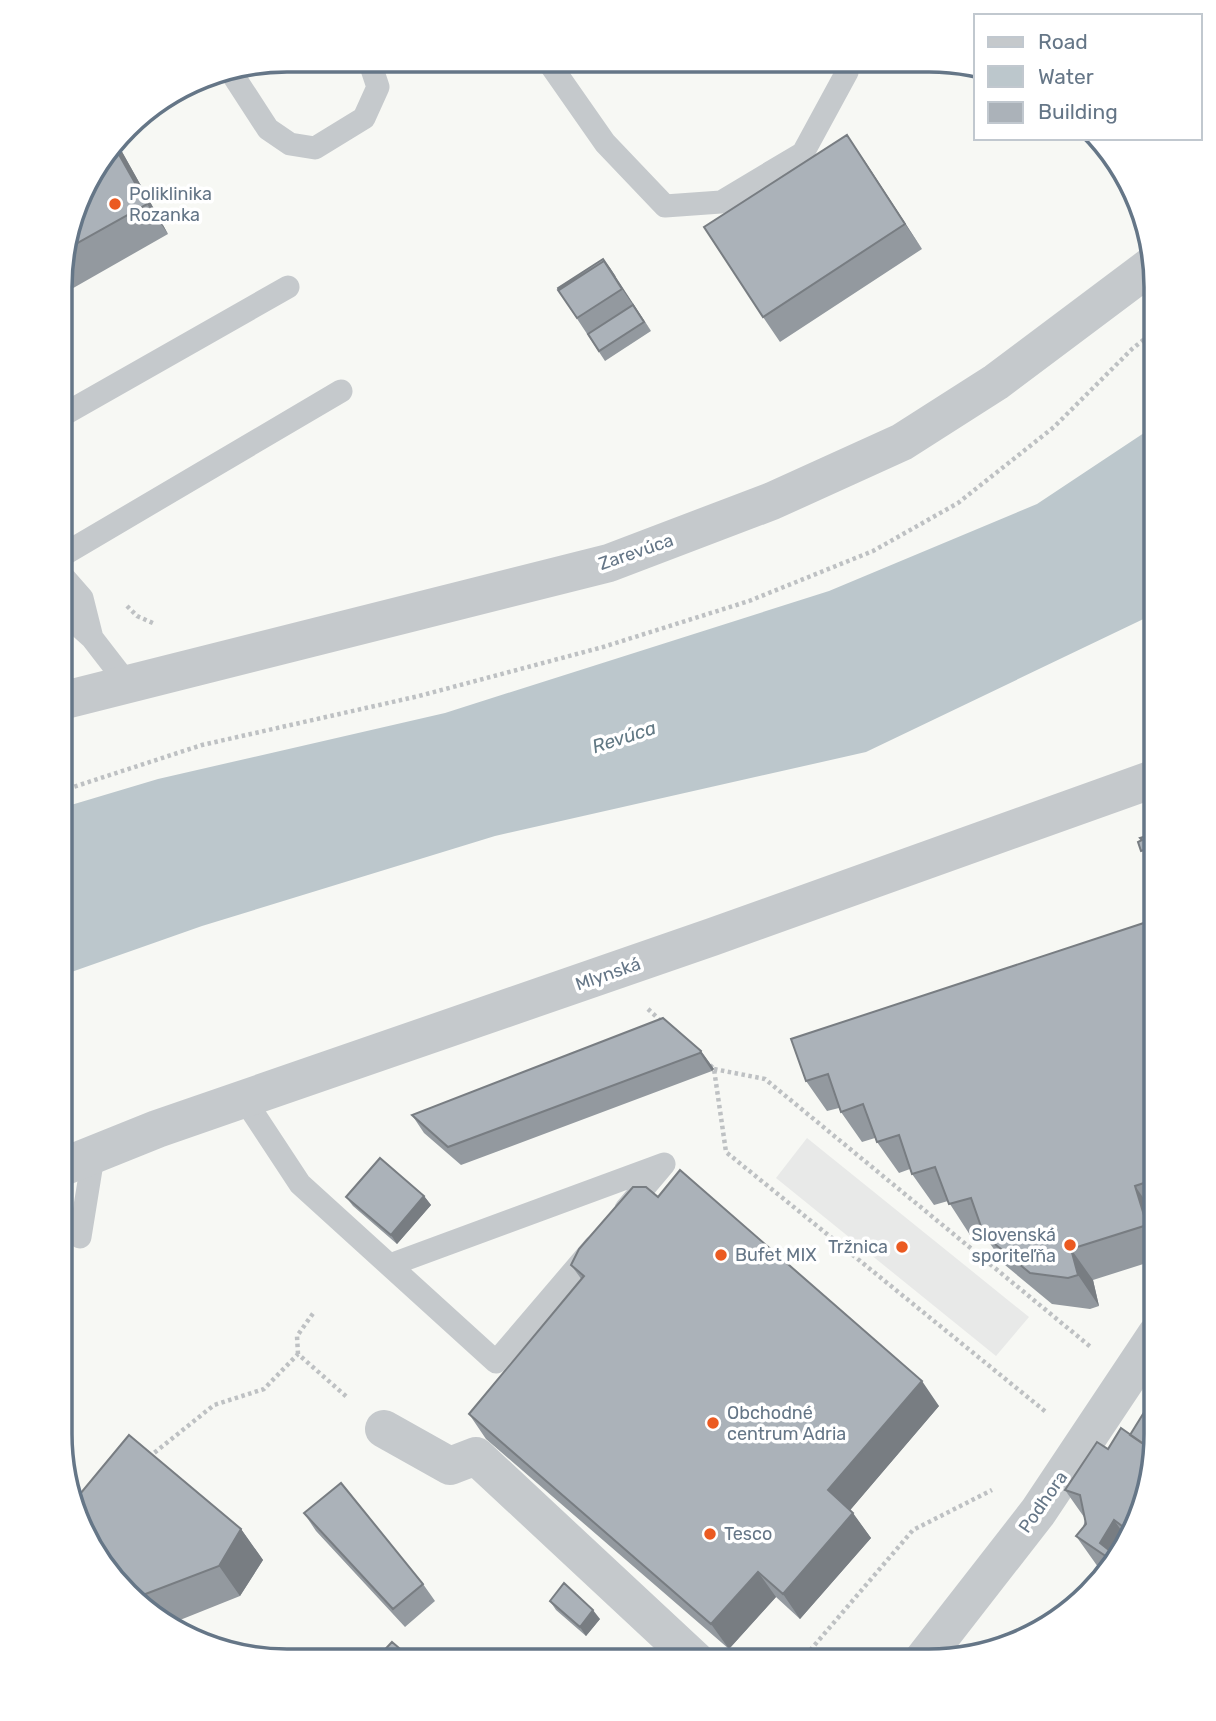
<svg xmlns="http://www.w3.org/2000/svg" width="1216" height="1721" font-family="Rubik,sans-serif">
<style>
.built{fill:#e8e9e8}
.water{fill:#bcc7cc}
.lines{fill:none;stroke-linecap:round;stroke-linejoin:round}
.path{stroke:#bec1c3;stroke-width:4.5;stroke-dasharray:3.5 3.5;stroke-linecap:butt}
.lane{stroke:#c5c9cc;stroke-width:23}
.street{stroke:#c5c9cc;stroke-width:38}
.wall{fill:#93999f}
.shaded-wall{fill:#787d82}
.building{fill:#abb2b9;stroke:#787d82;stroke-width:2}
.poi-dot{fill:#eb5a21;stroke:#fff;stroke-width:2.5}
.labels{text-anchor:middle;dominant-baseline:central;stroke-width:7;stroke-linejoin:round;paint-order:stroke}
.poi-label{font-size:18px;fill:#657687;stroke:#fff;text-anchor:start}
.street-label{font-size:18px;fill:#657687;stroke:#fff}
.water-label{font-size:19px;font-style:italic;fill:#617883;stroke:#fff}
.rim{fill:none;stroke:#657687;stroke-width:3.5}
</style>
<rect width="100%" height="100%" fill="#f7f8f4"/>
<path class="built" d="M807 1138 1029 1317 996 1356 776 1178Z"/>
<path class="water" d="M1156 425V613L866 752 495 836 202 926 60 976 61 808 158 779 445 713 829 591 1037 504Z"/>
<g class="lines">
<path class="path" d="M61 497 66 506
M127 606 137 616 155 624
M61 791 202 745 419 696 603 647 749 601 873 551 958 503 1054 427 1132 349 1156 330
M648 1009 662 1022
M710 1065 714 1069 726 1152 1046 1412
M714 1069 765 1079 1092 1348
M298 1354 297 1336 314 1312
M149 1457 214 1405 264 1389 298 1354 348 1398
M801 1661 913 1530 992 1490"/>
<path class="lane" d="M547 60 605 143 665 206 721 202 803 153 847 72 840 61
M229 69 268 129 290 144 315 148 364 118 378 87 369 60
M61 416 288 287
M61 556 341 391
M61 574 82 598 92 638
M61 610 92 638 126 682
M244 1099 300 1184 496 1362 595 1246
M80 1237 93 1157
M390 1265 664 1164 626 1209"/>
<path class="street" d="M61 701 609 563 772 501 902 442 996 382 1152 265
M60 1168 157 1129 712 937 1156 778
M384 1429 450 1466 476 1456 696 1661
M922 1661 1038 1512 1156 1335"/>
</g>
<path class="wall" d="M116 141 168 234 61 295V256L90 173Z
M864 160 922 249 780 342 763 317Z
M603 259 651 331 605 361 558 290Z
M1156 919V1260L1093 1280 1099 1306 1090 1309 1052 1304 1005 1265 984 1235 982 1231 970 1235 948 1201 934 1205 912 1174 910 1169 899 1173 877 1142 875 1138 862 1142 841 1112 839 1108 827 1111 806 1081Z
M701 1051 714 1069 712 1071 461 1165 424 1133 412 1115Z
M424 1196 431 1205 397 1244 353 1206 346 1197Z
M571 1265 939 1406 850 1510 871 1538 800 1619 776 1597 729 1649 486 1439 469 1414 582 1280Z
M1130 1435 1156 1450 1118 1561 1103 1574 1076 1536 1083 1527 1085 1520 1084 1517 1065 1490 1108 1449Z
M304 1513 423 1584 435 1601 405 1627 316 1531Z
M241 1529 263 1560 240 1596 170 1624 149 1615 83 1535Z
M550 1601 600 1619 586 1636 556 1610Z"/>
<path class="shaded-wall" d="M847 135 864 160 922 249 905 224Z
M116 141 168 234 147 204 113 144Z
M603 259 610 268 651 331 622 289Z
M701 1051 714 1069 712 1071 700 1053Z
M1135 1186 1156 1216V1238L1147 1225Z
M424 1196 431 1205 397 1244 391 1235Z
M1071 1249 1093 1280 1099 1306 1078 1275Z
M922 1381 939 1406 846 1515 828 1490Z
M853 1513 871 1538 800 1619 783 1594Z
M1114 1520 1126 1537 1118 1561 1100 1543Z
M241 1529 263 1560 240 1596 219 1566Z
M758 1572 776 1597 729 1649 711 1624Z
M593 1610 600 1619 586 1636 580 1627Z"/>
<path class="building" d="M847 135 905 224 763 317 704 227Z
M113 144 147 204 63 251 90 173Z
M603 259 615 277 604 261 559 290 558 288Z
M604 261 622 289 577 318 558 290Z
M633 305 644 322 599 351 588 334Z
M1156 833V883L1144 850 1141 851 1138 842 1142 840 1140 838Z
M1156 919V1179L1135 1186 1147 1225 1071 1249 1078 1275 1068 1278 1030 1273 984 1235 971 1198 949 1204 935 1167 912 1174 899 1135 877 1142 863 1104 841 1112 828 1074 806 1081 791 1039Z
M663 1018 701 1051 700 1053 448 1147 412 1115Z
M380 1158 424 1196 391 1235 346 1197Z
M680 1170 922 1381 828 1490 853 1513 783 1594 758 1572 711 1624 469 1414 584 1276 571 1265 579 1249 633 1187H646L658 1197Z
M1156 1393V1450L1155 1452 1130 1435Z
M1121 1428 1155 1452 1131 1522 1126 1529 1114 1520 1100 1543 1119 1558 1116 1563 1076 1536 1086 1524 1080 1495 1065 1490 1097 1442 1108 1449Z
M129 1435 241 1529 219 1566 135 1598 83 1535 75 1500Z
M341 1483 423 1584 393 1609 304 1513Z
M564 1583 593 1610 580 1627 550 1601Z
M392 1642 413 1660H375Z"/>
<g class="poi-dot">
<circle cx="115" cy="204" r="7"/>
<circle cx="1070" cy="1245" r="7"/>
<circle cx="902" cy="1247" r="7"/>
<circle cx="721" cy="1255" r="7"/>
<circle cx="713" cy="1423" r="7"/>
<circle cx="710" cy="1534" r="7"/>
</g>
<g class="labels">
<g class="poi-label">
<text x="129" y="194">Poliklinika<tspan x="129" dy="21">Rozanka</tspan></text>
<text x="1056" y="1235" text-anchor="end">Slovenská<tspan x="1056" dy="21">sporiteľňa</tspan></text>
<text x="888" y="1247" text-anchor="end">Tržnica</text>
<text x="735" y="1255">Bufet MIX</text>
<text x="727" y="1413">Obchodné<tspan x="727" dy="21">centrum Adria</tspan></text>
<text x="724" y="1534">Tesco</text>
</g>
<g class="street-label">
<text transform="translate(636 552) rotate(-19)">Zarevúca</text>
<text transform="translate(608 974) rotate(-19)">Mlynská</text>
<text transform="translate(1043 1502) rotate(-55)">Podhora</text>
</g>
<g class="water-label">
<text transform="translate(624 737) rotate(-18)">Revúca</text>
</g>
</g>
<path d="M0 0H1216V1721H0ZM287 72H929A215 215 0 0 1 1144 287V1434A215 215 0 0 1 929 1649H287A215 215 0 0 1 72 1434V287A215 215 0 0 1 287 72Z" fill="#fff" fill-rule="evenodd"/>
<path class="rim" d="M287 72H929A215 215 0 0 1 1144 287V1434A215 215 0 0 1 929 1649H287A215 215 0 0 1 72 1434V287A215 215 0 0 1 287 72Z"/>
<rect x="974" y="14" width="228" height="126" fill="#ffffff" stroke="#c1c8cf" stroke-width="2"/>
<rect x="988" y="37" width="35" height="10" fill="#c5c9cc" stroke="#c1c8cf" stroke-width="2"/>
<text x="1038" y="49" font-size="21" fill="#657687">Road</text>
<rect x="988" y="66" width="35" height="21" fill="#bcc7cc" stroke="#c1c8cf" stroke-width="2"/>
<text x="1038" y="84" font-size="21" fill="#657687">Water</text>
<rect x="988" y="102" width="35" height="21" fill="#abb2b9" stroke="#c1c8cf" stroke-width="2"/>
<text x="1038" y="119" font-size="21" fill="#657687">Building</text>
</svg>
